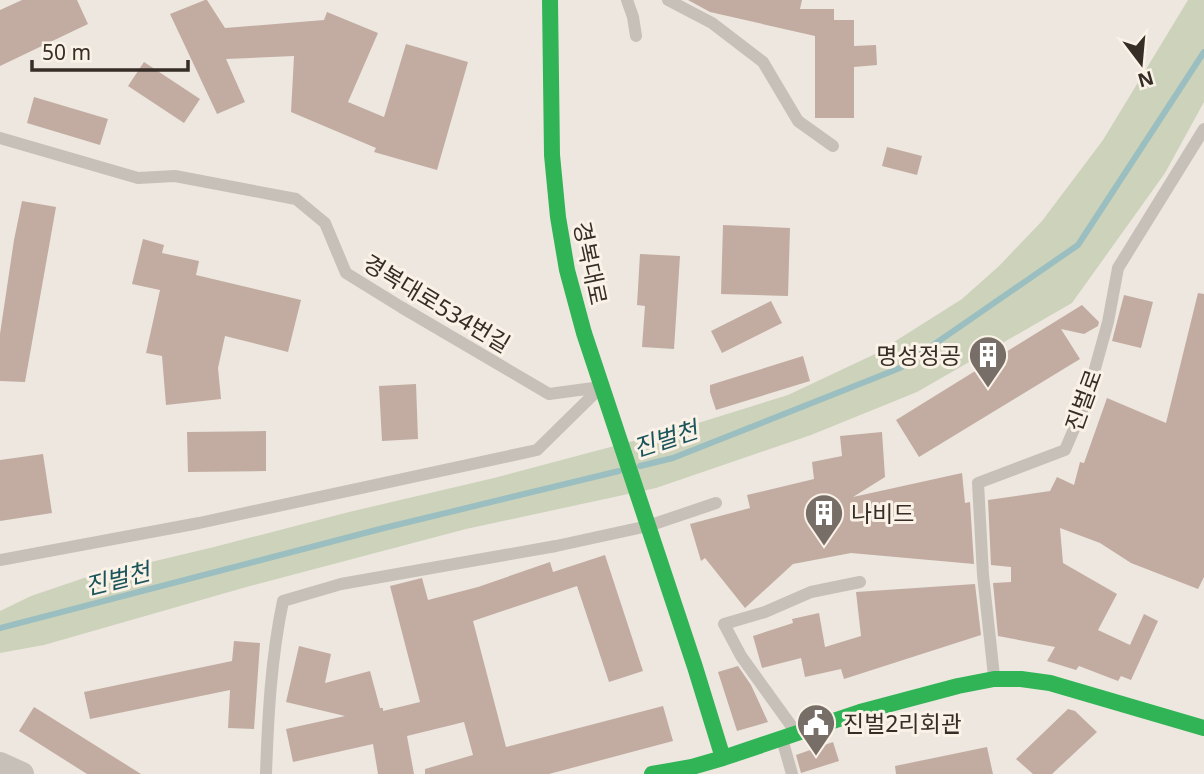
<svg xmlns="http://www.w3.org/2000/svg" width="1204" height="774" font-family="'Noto Sans','Noto Sans KR',sans-serif">
<style>
.green{fill:#cdd3ba}
.lines{fill:none;stroke-linecap:round;stroke-linejoin:round}
.stream{stroke:#9bbec0;stroke-width:6}
.building{fill:#c2aca1}
.lane{stroke:#c7c0b9;stroke-width:12}
.street{stroke:#c7c0b9;stroke-width:24}
.fast{stroke:#30b455;stroke-width:16}
.labels{text-anchor:middle;dominant-baseline:central;stroke-width:6;stroke-linejoin:round;paint-order:stroke}
.street-label{font-size:23px;fill:#372d27;stroke:#faf2e7}
.poi-label{font-size:23px;fill:#372d27;stroke:#faf2e7;text-anchor:start}
.water-label{font-size:24px;font-style:italic;fill:#1a545b;stroke:#faf2e7}
</style>
<rect width="100%" height="100%" fill="#ede7e0"/>
<path class="green" d="M1188 0H1204V102L1165 173 1072 303 917 392 811 435 656 488 466 529 250 586 44 645 0 653V611L31 596 84 578 214 547 349 512 494 478 682 428 788 395 875 354 962 299 999 266 1042 221 1103 140Z"/>
<g class="lines">
<path class="stream" d="M640 466 673 458 900 368 1078 245 1204 52
M0 628 384 528 619 471"/>
</g>
<path class="building" d="M22 0H77L88 24 0 66V10Z
M205 0H207L225 28 324 20 327 12 378 33 348 102 384 117 406 44 468 62 437 170 374 152 376 148 291 112 294 56 226 59 245 102 217 114 170 14Z
M688 0H802L800 9H834V20H854V46L876 45 877 65 854 67V118H815V36L710 12Z
M144 62 200 99 184 123 128 86Z
M34 97 108 119 100 145 27 123Z
M887 147 922 156 917 175 882 166Z
M22 201 56 207 25 382 0 381V334L14 240Z
M723 225 790 228 788 296 721 294Z
M143 239 164 245 162 253 199 261 196 275 301 300 288 352 225 336 218 368 221 399 166 405 162 356 146 353 160 290 132 284Z
M640 254 680 256 674 349 642 347 645 306 637 305Z
M1198 293 1204 294V577L1198 589 1131 563 1100 543 1060 528 1063 563 1117 594 1098 630 1130 645 1144 614 1158 621 1131 680 1121 676 1118 681 1079 666 1076 670 1047 661 1055 647 998 636 993 583 1011 582V567L991 565 988 500 1050 491 1057 477 1074 485 1080 462 1084 463 1107 398 1166 423Z
M1124 295 1153 302 1141 348 1112 341Z
M771 301 782 323 722 353 711 331Z
M1082 305 1099 322 1098 326 1084 334 1061 329 1080 359 919 457 896 420Z
M803 356 810 381 716 410 710 392V385Z
M416 384 418 439 382 441 379 386Z
M266 431V471L188 472 187 432Z
M882 432 885 477 853 497 962 473 965 503 970 502 974 564 851 553 793 564 745 608 705 558 701 561 690 524 750 508 747 495 814 479 812 462 842 456 840 436Z
M43 454 52 513 0 521V460Z
M605 555 643 671 609 682 577 586 473 621 506 747 663 706 673 741 549 774H425V769L473 755 464 722 407 736 414 774H378L373 744 293 762 286 729 345 716 286 702 299 646 331 654 325 683 370 671 380 708H383V711L420 702 390 586 422 578 428 600 478 587 550 562 553 572Z
M975 584 981 635 844 679 841 669 805 677 801 658 762 668 753 636 793 623 792 619 819 613 825 647 861 636 856 592Z
M234 641 260 643 254 729 228 728 230 690 90 719 84 692 232 661Z
M738 666 751 685 768 722 737 731 718 672Z
M34 707 47 715 141 774H87L19 731Z
M1068 709 1075 711 1097 732 1052 774H1033L1016 759Z
M833 742 839 761 801 773 796 755Z
M987 747 993 774H896L895 766Z"/>
<g class="lines">
<path class="lane" d="M627 0 633 17 636 36
M668 0 712 23 763 62 798 121 833 146
M0 138 138 178 175 176 296 199 325 223 346 273 401 307 549 394 601 387
M0 560 199 523 537 450 598 390
M994 676 983 575 978 483 1065 450 1086 401 1108 322 1118 268 1204 129
M795 731 741 656 724 624 765 612 811 592 860 582
M782 739 792 774
M266 774C268 716 271 658 283 601L341 584 556 546 648 526 716 503"/>
<path class="street" d="M0 764 22 774"/>
<path class="fast" d="M550 0 552 155 558 217 567 270 584 333 695 667 723 758
M652 774 692 767 723 758 860 712 958 686 994 679H1021L1050 683 1204 728"/>
</g>
<defs>
<g id="building-pin" transform="scale(2.0125)"><path d="M0 17L-7.5 6A9.5 9.5 0 1 1 7.5 6Z" fill="#776e68" stroke="#faf2e7"/><path d="M-4-6H4V6H1V3H-1V6H-4ZM-2.5-4.3h1.7v1.8h-1.7ZM.8-4.3h1.7v1.8H.8ZM-2.5-1h1.7V.8h-1.7ZM.8-1h1.7V.8H.8Z" fill="#fff"/></g>
<g id="civic-pin" transform="scale(2.0125)"><path d="M0 17L-7.5 6A9.5 9.5 0 1 1 7.5 6Z" fill="#776e68" stroke="#faf2e7"/><path d="M-.6-6.5H3V-4.5H.6V-3L4-1V1h2V6H-6V1h2V-1L-.6-3ZM-1.2 2.5V6h2.4V2.5Z" fill="#fff"/></g>
</defs>
<g fill-rule="evenodd">
<use href="#building-pin" x="988" y="355"/>
<use href="#building-pin" x="824" y="513"/>
<use href="#civic-pin" x="816" y="723"/>
</g>
<g class="labels">
<g class="street-label">
<text transform="translate(591 263) rotate(78)">경복대로</text>
<text transform="translate(437 303) rotate(31)">경복대로534번길</text>
<text transform="translate(1083 400) rotate(-70)">진벌로</text>
</g>
<g class="poi-label">
<text x="961" y="355" text-anchor="end">명성정공</text>
<text x="851" y="513">나비드</text>
<text x="843" y="723">진벌2리회관</text>
</g>
<g class="water-label">
<text transform="translate(665 438) rotate(-18)">진벌천</text>
<text transform="translate(117 578) rotate(-14)">진벌천</text>
</g>
</g>
<g transform="translate(1141 63) rotate(164)" stroke="#faf2e7" stroke-width="5" paint-order="stroke">
<path d="M0-5L12 26L0 18L-12 26Z" fill="#372d27"/>
<text y="-10" font-size="19" font-weight="bold" text-anchor="middle" fill="#372d27">N</text>
</g>
<path d="M32 60v10h156v-10" fill="none" stroke="#372d27" stroke-width="3.5"/>
<text x="42" y="60" font-size="21" fill="#372d27" stroke="#faf2e7" stroke-width="5" paint-order="stroke">50 m</text>
</svg>
